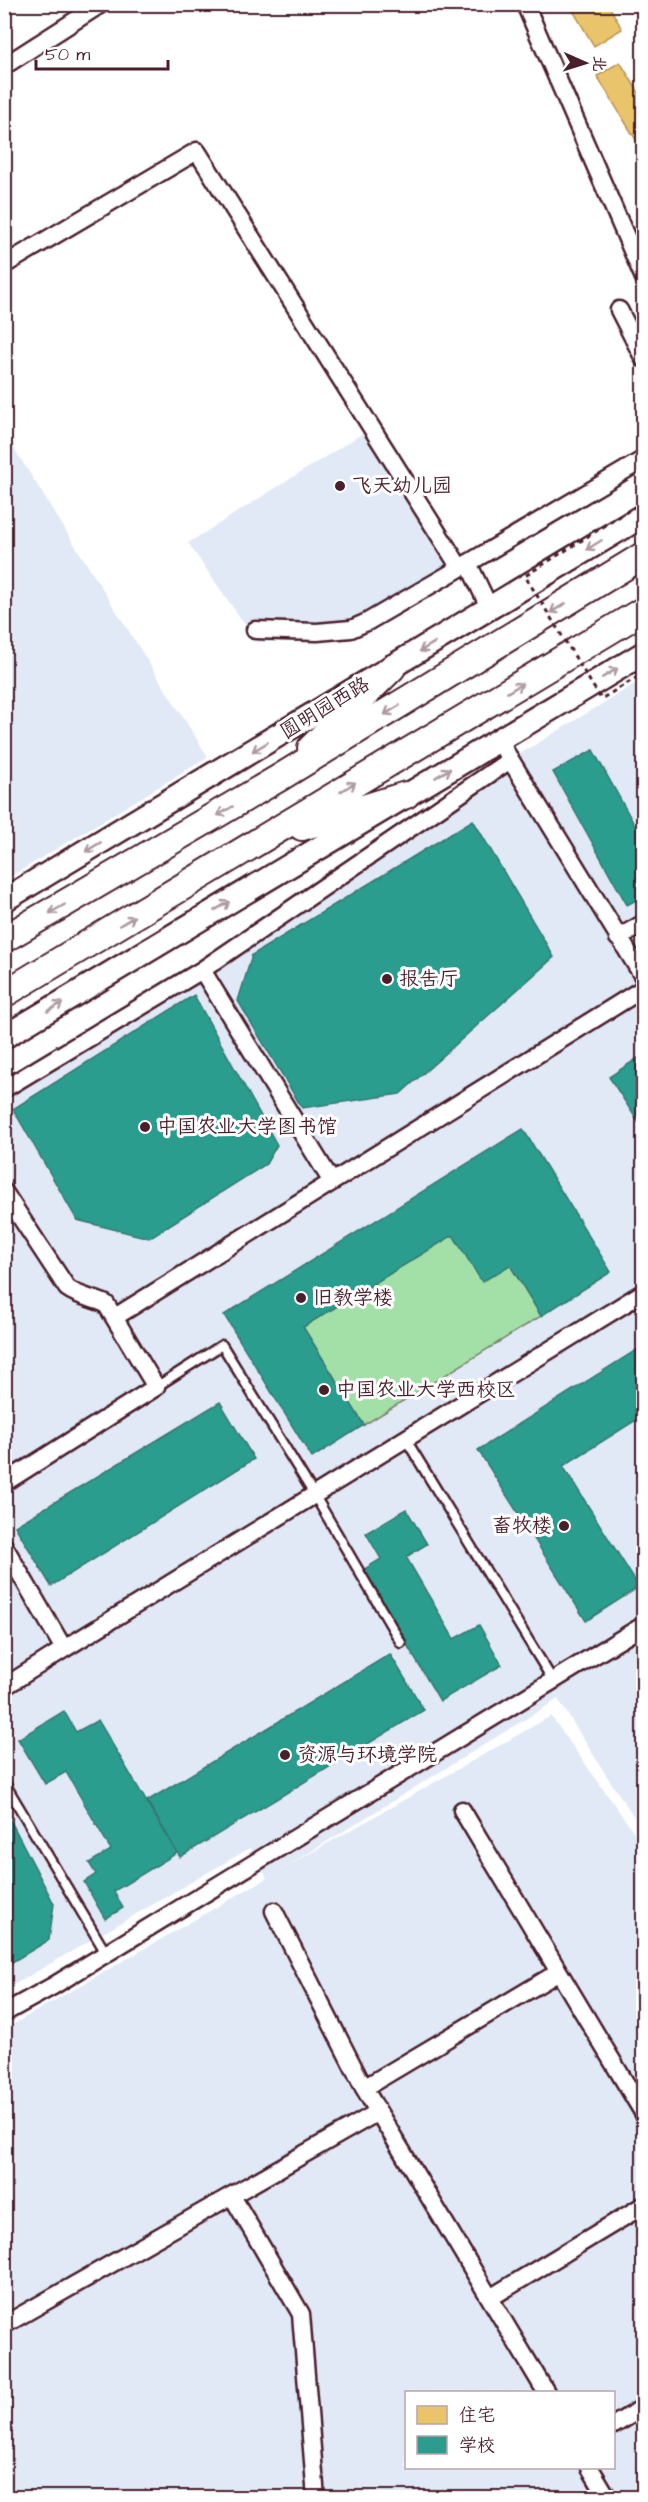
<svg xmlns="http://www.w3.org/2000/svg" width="648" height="2502" font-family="'Architects Daughter','LXGW WenKai TC',sans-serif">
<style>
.built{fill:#e1e9f6;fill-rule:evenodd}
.green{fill:#a3e0a7;stroke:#768069;stroke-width:1.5}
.homes{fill:#e9c46a;stroke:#b99257;stroke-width:1.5}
.schools{fill:#2a9d8f;stroke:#347771;stroke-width:1.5}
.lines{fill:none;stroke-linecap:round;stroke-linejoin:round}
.lane-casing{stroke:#4a1f2b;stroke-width:13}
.street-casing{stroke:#4a1f2b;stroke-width:21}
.secondary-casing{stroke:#4a1f2b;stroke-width:27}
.primary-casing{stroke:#4a1f2b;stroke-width:30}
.lane{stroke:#fff;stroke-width:8}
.street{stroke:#fff;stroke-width:16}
.secondary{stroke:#fff;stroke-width:22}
.primary{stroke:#fff;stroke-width:26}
.path-bridge{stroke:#4a1f2b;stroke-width:3;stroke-dasharray:4.5 4.5;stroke-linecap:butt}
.oneway{stroke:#ae9aa0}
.poi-dot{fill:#4a1f2b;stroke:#fff;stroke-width:2}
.labels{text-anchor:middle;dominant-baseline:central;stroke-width:6;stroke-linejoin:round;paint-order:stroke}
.poi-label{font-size:20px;fill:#4a1f2b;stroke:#fff;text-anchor:start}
.street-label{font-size:20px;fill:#4a1f2b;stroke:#fff}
</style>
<rect width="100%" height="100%" fill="#fff"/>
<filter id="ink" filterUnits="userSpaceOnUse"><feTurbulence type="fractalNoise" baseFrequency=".0167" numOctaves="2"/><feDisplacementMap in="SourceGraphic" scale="12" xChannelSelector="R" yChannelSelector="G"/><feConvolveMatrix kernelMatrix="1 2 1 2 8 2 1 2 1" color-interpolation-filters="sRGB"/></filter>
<g filter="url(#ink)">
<path class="built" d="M368 430 450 570 317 642H257L188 543Z
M5 434 208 757 5 880H4Z
M643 679V1830L610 1781 558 1699 281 1870 551 1716 643 1845V2497H5V2029L267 1878 250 1848 5 1990 4 1081 201 968 510 760ZM406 2392H614V2468H406Z"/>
<path class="green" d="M453 1235 510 1265 541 1316 364 1425 303 1327Z"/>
<path class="homes" d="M569 4H608L622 29 594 46Z
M620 62 644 101V153L597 76Z"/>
<path class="schools" d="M593 750 644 842V896L627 905 553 772Z
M473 820 554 957 400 1094 302 1108 238 1001 252 955Z
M194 995 277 1145 266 1164 149 1238 77 1220 13 1109Z
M641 1056 644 1060V1131L609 1077Z
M523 1129 611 1272 541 1316 510 1265 482 1282 453 1235 303 1327 364 1425 312 1458 224 1315Z
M644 1345V1415L563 1466 639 1587 586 1621 478 1450Z
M220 1402 254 1459 51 1586 15 1526Z
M406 1509 427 1544 406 1557 454 1639 479 1625 502 1665 440 1701 363 1570 381 1559 366 1533Z
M4 1607 12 1620 4 1625Z
M390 1654 424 1710 180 1857 147 1801Z
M64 1711 76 1732 98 1720 177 1853 114 1891 123 1908 105 1919 84 1882 96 1874 89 1863 111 1850 66 1772 45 1784 18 1739Z
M4 1808 54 1904 49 1940 4 1967Z"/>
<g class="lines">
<g class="lane-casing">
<path id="lane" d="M156 1387 222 1345 315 1496 401 1643
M405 1438 552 1679
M4 1782 106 1953"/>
</g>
<g class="street-casing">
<path id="street" d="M525 4 644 278
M4 66 101 4
M4 265 197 151 460 568 644 459
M619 310 644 359
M468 563 490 609
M255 630 317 632 351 629 367 622 460 568
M505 751 644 978
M618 938 644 923
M202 970 332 1182
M4 1089 202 970 510 760
M4 1192 67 1288C79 1297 93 1298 106 1304L156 1387 4 1483
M115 1317 644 988
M4 1546 64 1649 4 1687
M64 1649 644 1292
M462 1810 644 2114
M274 1911 364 2088 546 2392
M4 2013 53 1986 644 1625
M364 2088 559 1972
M232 2196 301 2314 316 2498
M490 2298 644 2205
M4 2325 378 2112
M614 2425 644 2407
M590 2468 608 2498"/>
</g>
<g class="secondary-casing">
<path id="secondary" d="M4 900 644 515
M4 1037 644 653"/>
</g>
<g class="primary-casing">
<path id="primary" d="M311 748 392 668
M302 827 406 795
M4 939 279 778 644 555
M4 994 644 610"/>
</g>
<use href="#lane" class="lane"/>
<use href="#street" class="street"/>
<use href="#secondary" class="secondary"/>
<use href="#primary" class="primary"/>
<path class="path-bridge" d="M644 501 525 576 601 699 644 673"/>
</g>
<defs><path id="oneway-shaft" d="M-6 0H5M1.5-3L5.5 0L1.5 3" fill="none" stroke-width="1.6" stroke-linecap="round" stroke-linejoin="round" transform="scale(1.5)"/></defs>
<g class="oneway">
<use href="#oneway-shaft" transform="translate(594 545) rotate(148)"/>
<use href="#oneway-shaft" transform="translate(558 608) rotate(149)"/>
<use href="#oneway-shaft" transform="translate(427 647) rotate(149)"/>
<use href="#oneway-shaft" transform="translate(610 673) rotate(-31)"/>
<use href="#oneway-shaft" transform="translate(515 688) rotate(-31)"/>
<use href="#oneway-shaft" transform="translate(392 710) rotate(149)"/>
<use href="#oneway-shaft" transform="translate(260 747) rotate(149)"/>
<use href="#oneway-shaft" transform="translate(443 773) rotate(-31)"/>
<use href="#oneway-shaft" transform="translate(348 787) rotate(-32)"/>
<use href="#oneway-shaft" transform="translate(225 811) rotate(150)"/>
<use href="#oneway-shaft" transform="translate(93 847) rotate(149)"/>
<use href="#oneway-shaft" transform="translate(222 906) rotate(-31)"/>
<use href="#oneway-shaft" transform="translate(57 909) rotate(150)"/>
<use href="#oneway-shaft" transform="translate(127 921) rotate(-31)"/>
<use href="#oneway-shaft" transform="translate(55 1007) rotate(-31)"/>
</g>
</g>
<g class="poi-dot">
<circle cx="340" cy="486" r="6"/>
<circle cx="387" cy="979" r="6"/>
<circle cx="145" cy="1127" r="6"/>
<circle cx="301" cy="1298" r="6"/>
<circle cx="324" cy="1390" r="6"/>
<circle cx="564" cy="1526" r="6"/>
<circle cx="285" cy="1755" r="6"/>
</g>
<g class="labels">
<g class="poi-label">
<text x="352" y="486">飞天幼儿园</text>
<text x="399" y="979">报告厅</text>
<text x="157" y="1127">中国农业大学图书馆</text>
<text x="313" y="1298">旧教学楼</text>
<text x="336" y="1390">中国农业大学西校区</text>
<text x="552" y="1526" text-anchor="end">畜牧楼</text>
<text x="297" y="1755">资源与环境学院</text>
</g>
<g class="street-label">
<text transform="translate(325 708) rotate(-31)">圆明园西路</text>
</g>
</g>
<rect width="648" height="2502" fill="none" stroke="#fff" stroke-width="24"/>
<rect x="12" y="12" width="624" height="2478" fill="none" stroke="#4a1f2b" stroke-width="2" filter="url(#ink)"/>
<rect x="405" y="2391" width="210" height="78" fill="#ffffff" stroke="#b7a5aa" stroke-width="1.5"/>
<rect x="417" y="2406" width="30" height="18" fill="#e9c46a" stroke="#b7a5aa" stroke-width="1.5"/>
<text x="459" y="2421" font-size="18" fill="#4a1f2b">住宅</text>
<rect x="417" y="2436" width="30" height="18" fill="#2a9d8f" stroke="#b7a5aa" stroke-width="1.5"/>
<text x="459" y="2451" font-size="18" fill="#4a1f2b">学校</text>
<g transform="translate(585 63) rotate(93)" stroke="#ffffff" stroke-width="4.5" paint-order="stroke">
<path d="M0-4.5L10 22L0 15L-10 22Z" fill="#4a1f2b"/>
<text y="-9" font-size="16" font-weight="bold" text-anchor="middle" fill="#4a1f2b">北</text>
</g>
<path d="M36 60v9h132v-9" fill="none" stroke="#4a1f2b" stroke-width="3"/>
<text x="45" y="60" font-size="18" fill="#4a1f2b" stroke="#ffffff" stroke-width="4.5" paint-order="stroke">50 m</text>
</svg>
